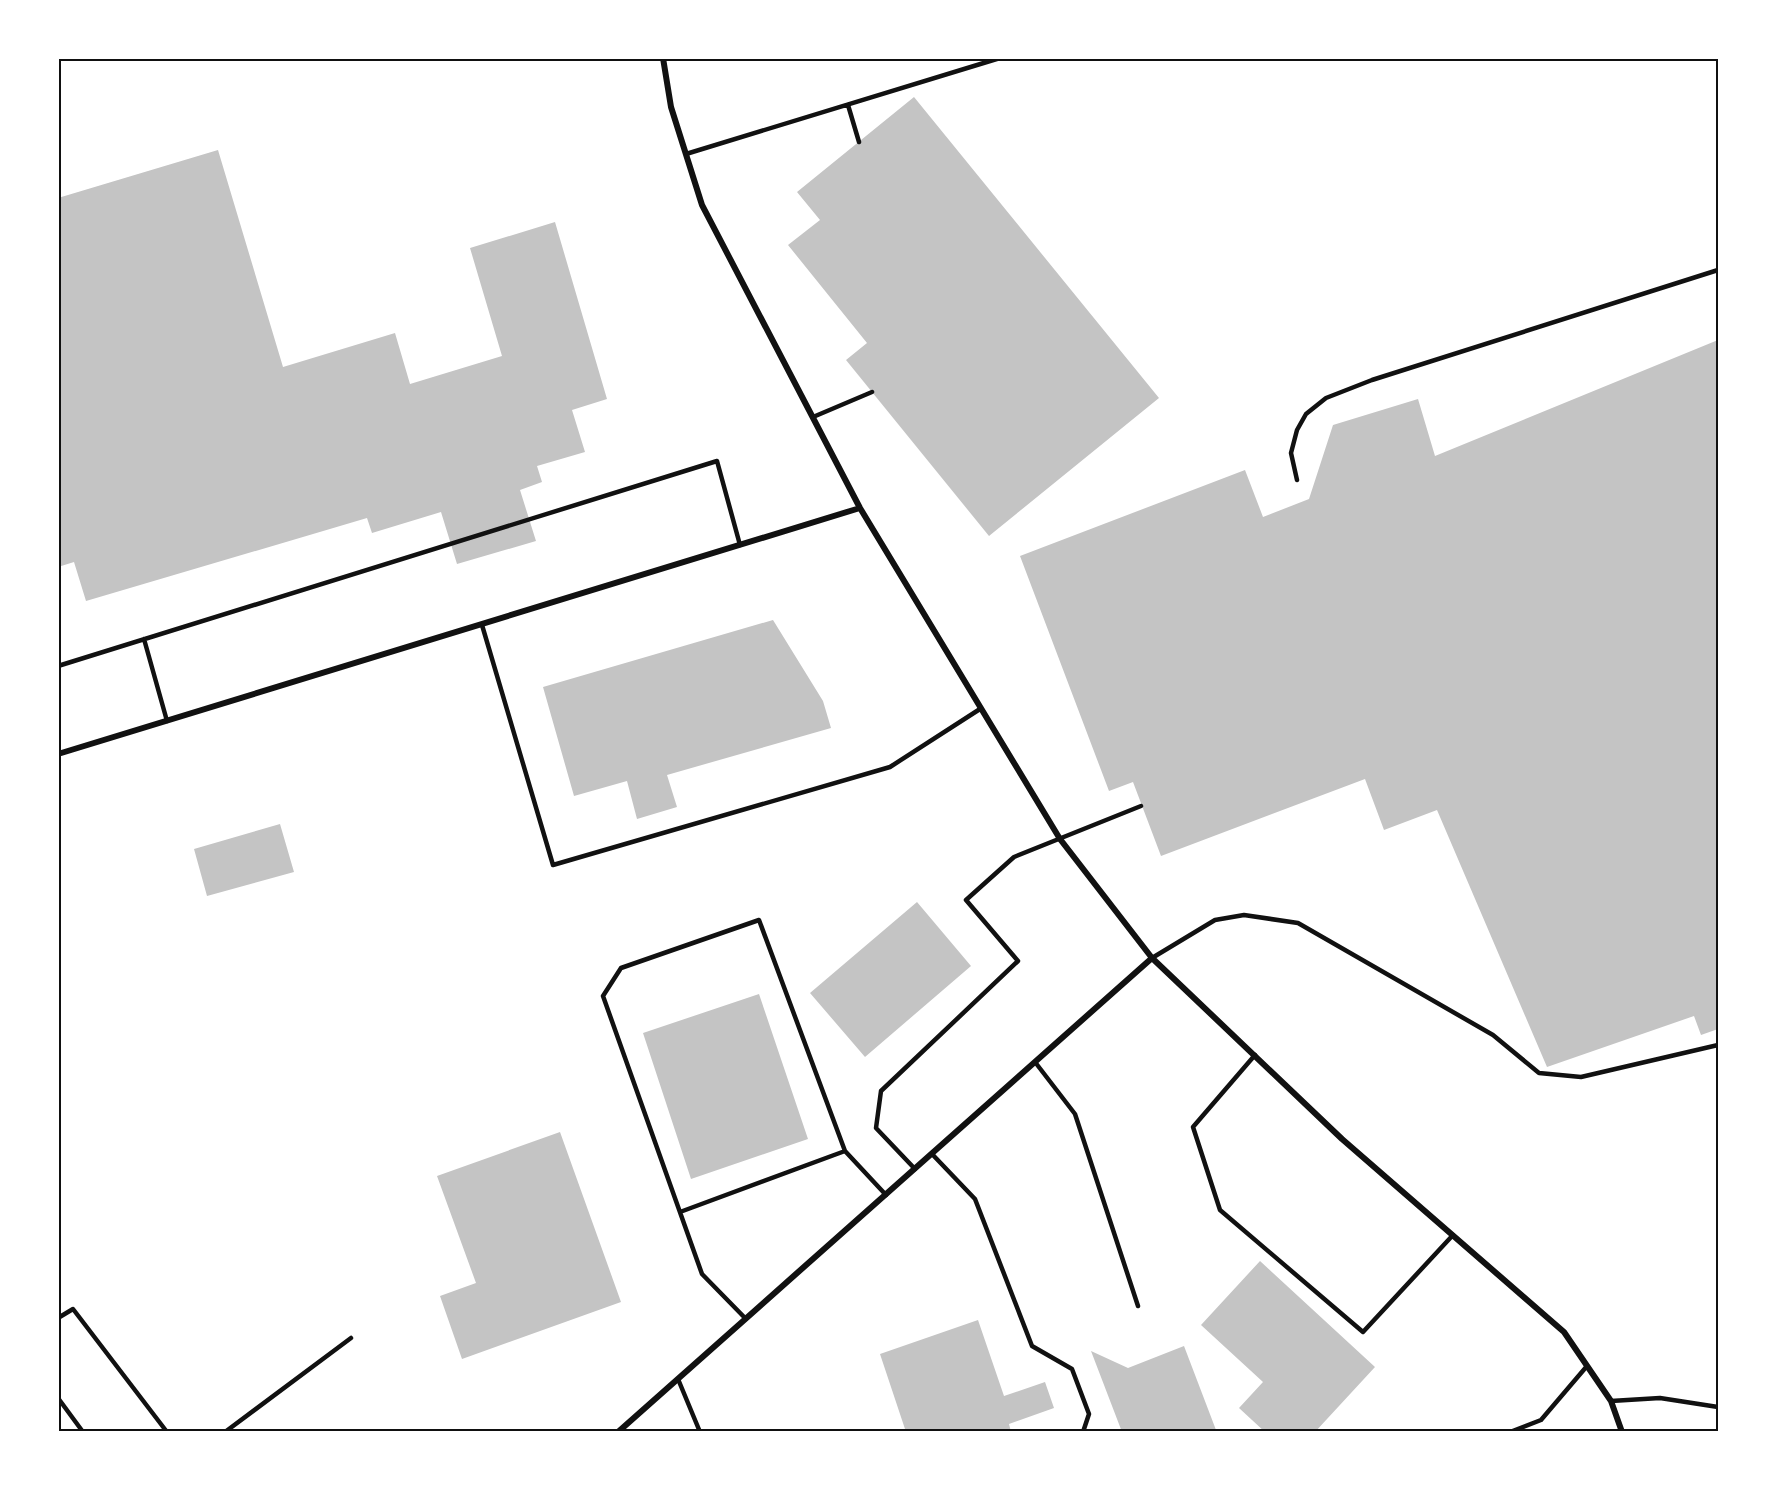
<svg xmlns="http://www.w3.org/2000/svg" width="1777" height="1490" font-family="'Golos Text',sans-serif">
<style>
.building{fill:#c4c4c4}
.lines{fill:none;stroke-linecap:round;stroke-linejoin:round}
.service{stroke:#111;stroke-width:4.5}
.minor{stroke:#111;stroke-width:6}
.neatline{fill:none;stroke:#111;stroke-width:2}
</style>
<rect width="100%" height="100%" fill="#fff"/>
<path class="building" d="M914 97 1159 398 989 536 846 360 867 343 788 245 820 220 797 192Z
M218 150 283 367 395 333 410 384 502 356 470 248 555 222 607 399 572 410 585 452 537 466 542 482 520 490 536 541 457 564 441 512 372 533 367 518 86 601 74 562 58 567V198Z
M1718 340V1029L1701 1035 1694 1016 1547 1067 1437 810 1384 830 1365 779 1161 856 1133 782 1109 791 1020 556 1245 470 1263 517 1309 499 1333 425 1418 399 1435 456Z
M773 620 823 701 831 728 667 775 677 807 637 819 627 781 574 796 543 687Z
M280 824 294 872 207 896 194 849Z
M917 902 971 966 865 1057 810 993Z
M759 994 808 1139 691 1179 643 1033Z
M560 1132 621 1302 462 1359 440 1296 476 1283 437 1176Z
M1260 1261 1375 1367 1315 1432H1265L1239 1408 1263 1382 1201 1325Z
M978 1320 1004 1396 1045 1382 1054 1408 1009 1424 1011 1432H906L880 1354Z
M1184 1346 1216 1430 1212 1432H1122L1091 1351 1128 1368Z"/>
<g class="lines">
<path class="service" d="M848 105 859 142
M686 154 1000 58
M813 417 872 392
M1297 480 1291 453 1297 430 1306 414 1326 398 1372 380 1718 270
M482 625 553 865 890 767 980 709
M144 639 167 721
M58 666 717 461 740 545
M1152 958 1215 920 1244 915 1298 923 1493 1035 1539 1073 1581 1077 1718 1045
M1255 1055 1193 1127 1220 1210 1363 1332 1453 1235
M1035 1062 1075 1114 1138 1306
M932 1154 975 1199 1032 1346 1072 1369 1089 1414 1083 1432
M915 1169 876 1128 881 1091 1018 961 966 900 1014 857 1141 806
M680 1212 845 1151
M58 1318 73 1309 167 1432
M746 1319 702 1274 603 996 621 968 759 920 845 1151 886 1195
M678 1379 700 1432
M58 1398 83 1432
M1611 1401 1660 1398 1718 1407
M225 1432 351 1338
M1510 1432 1541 1420 1587 1366"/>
<path class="minor" d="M663 58 671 107 702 205 860 508 1060 839 1152 958 1342 1139 1564 1332 1611 1401 1622 1432
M58 754 860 508
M618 1432 1152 958"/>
</g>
<rect width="1777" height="1490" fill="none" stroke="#ffffff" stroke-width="120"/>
<rect x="60" y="60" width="1657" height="1370" class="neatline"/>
</svg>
